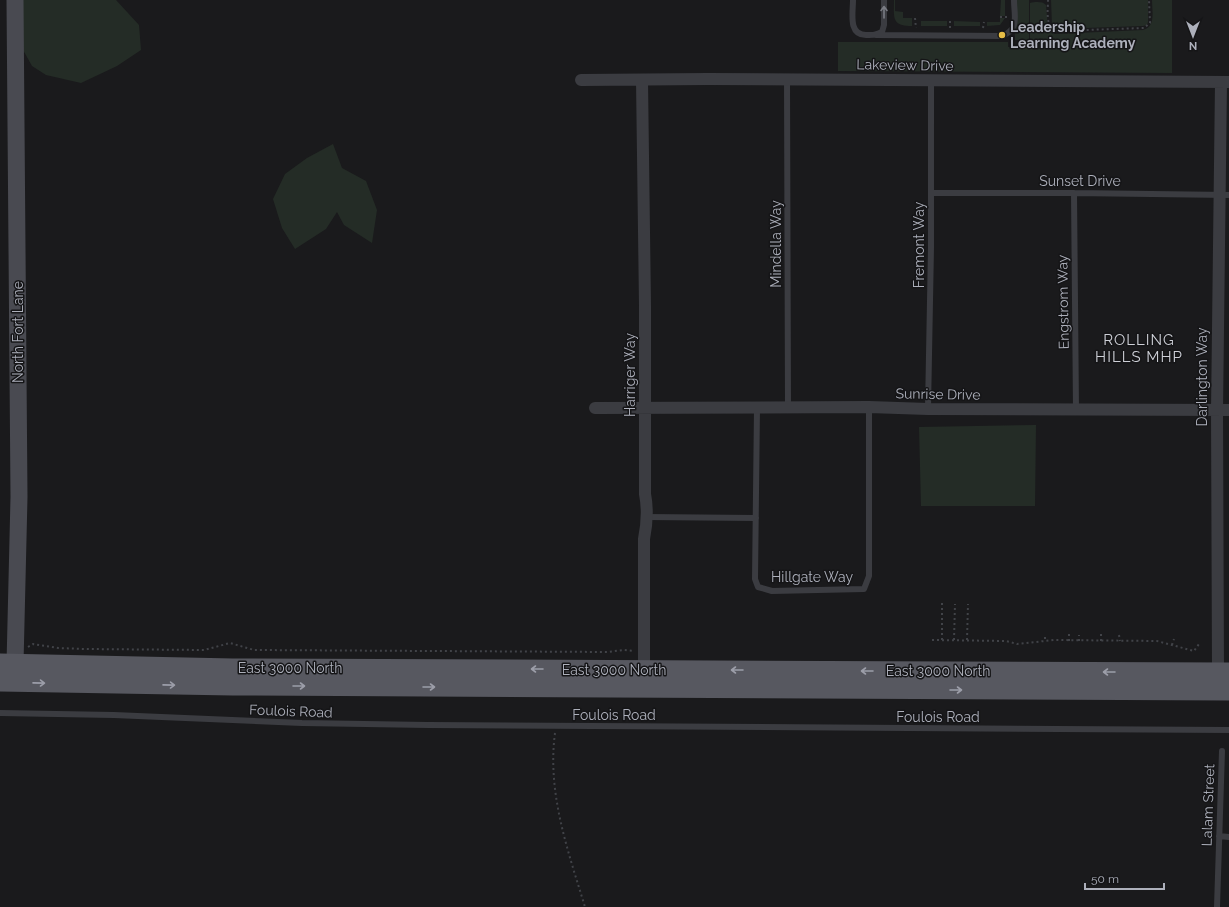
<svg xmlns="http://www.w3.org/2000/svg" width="1229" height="907" font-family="Raleway,sans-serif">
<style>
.green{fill:#242c26}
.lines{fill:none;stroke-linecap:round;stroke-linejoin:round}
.path{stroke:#414348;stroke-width:2;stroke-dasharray:2 3;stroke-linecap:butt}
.lane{stroke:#3b3c41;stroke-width:6}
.street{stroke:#3b3c41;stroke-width:12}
.secondary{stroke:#494a51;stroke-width:17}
.primary{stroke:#575860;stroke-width:19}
.oneway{stroke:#7a7c84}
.oneway2{stroke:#9c9ea9}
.poi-dot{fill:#e8be46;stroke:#151517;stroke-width:1.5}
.labels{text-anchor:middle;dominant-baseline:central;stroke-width:3;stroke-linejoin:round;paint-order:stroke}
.poi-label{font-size:14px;font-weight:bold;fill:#adb0bb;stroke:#151517;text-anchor:start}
.street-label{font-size:14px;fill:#adb0bb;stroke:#151517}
.neighbourhood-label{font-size:15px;letter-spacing:1px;fill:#ced0d7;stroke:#151517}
</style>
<rect width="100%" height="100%" fill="#1a1a1c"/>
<path class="green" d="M23 0H116L139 25 141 50 117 66 81 83 46 75 32 66 22 48Z
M894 0H895V11L903 12V18H912V26C891 26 894 17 894 0Z
M1001 0H1005V16H1000Z
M1014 0H1029V40H1015Z
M1051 0H1148V22L1147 25 1143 26 1056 29 1052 26Z
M1152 0H1172V73L838 71V42H1008V47H1018V42H1030V3C1035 2 1042 1 1046 5L1048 28 1055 34 1143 30C1156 27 1152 11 1152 0Z
M1000 18H1005L1000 25 987 26V22H1000Z
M921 21H947V26H921Z
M954 21 980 22V26H954Z
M333 144 342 168 366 181 377 210 372 243 344 225 337 212 326 229 295 249 282 228 273 199 285 174 307 158Z
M1036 425 1035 506H921L919 427Z"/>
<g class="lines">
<path class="path" d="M1048 0C1048 9 1045 28 1056 31L1144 28 1150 23 1149 0
M1000 17H1007
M915 18 916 28
M950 21V28
M983 28 984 22
M1069 634V641
M1101 634V641
M1119 635 1120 641
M1045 637V641
M932 640 1006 641 1017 644 1054 640 1157 641 1194 651 1199 644
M942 640V603
M954 640 955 604
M967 640 968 604
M1079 641V635
M1172 645 1174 639
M28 647 33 644 58 648 85 649 204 650 230 643 254 650 607 652 624 650 634 651
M555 733C547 793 568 851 585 907"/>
<path class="lane" d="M853 0C853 13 848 35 866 35 873 35 876 35 882 32L884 25V0
M876 35 1002 36C1020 29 1014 16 1014 0
M787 80 788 408
M931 193H1074L1229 195
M1074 193 1076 410
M757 408 755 579 758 587 772 591 864 589 869 576V407
M928 409 931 247V81
M646 517 756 518
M0 713 114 715 302 723 428 725 1229 730
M1219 836 1229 837
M1217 907 1222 751"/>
<path class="street" d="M581 80 708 79 1229 82
M642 80 645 306V494C648 509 647 524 644 539V670
M595 408 869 407 928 409 1229 410
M1218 672 1217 411 1221 82"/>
<path class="secondary" d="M15 664 19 497 15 0"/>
<path class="primary" d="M0 663 233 668 1229 672
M0 682 233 686 1229 691"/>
</g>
<defs><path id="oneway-shaft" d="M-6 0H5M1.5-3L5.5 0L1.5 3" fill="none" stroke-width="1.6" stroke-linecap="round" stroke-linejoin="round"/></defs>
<use class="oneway" href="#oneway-shaft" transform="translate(884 12) rotate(-90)"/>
<g class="oneway2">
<use href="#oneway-shaft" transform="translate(537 669) rotate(-180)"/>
<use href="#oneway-shaft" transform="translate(737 670) rotate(-180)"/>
<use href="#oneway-shaft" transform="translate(867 671) rotate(-180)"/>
<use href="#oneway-shaft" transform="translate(1109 672) rotate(-180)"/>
<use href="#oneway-shaft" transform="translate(39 683) rotate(1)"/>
<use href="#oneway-shaft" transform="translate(169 685) rotate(1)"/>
<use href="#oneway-shaft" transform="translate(299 686)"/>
<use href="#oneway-shaft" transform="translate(429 687)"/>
<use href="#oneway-shaft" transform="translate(956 690)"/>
</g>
<circle class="poi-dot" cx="1002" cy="35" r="4"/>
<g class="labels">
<g class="poi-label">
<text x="1010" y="27">Leadership<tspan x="1010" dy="16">Learning Academy</tspan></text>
</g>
<g class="street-label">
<text transform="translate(905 65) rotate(1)">Lakeview Drive</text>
<text x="1080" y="181">Sunset Drive</text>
<text transform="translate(776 244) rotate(-90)">Mindella Way</text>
<text transform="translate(919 245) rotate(-90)">Fremont Way</text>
<text transform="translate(1063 302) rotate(-91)">Engstrom Way</text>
<text transform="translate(18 332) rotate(-90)">North Fort Lane</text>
<text transform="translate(630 375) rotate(-90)">Harriger Way</text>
<text transform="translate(1202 377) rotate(-90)">Darlington Way</text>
<text transform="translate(938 394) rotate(1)">Sunrise Drive</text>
<text x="812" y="577">Hillgate Way</text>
<text x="290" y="668">East 3000 North</text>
<text x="614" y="670">East 3000 North</text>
<text x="938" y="671">East 3000 North</text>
<text transform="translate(291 711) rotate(2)">Foulois Road</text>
<text x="614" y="715">Foulois Road</text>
<text x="938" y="717">Foulois Road</text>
<text transform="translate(1208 805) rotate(-88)">Lalam Street</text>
</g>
<g class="neighbourhood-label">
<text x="1139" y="340">ROLLING<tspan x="1139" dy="17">HILLS MHP</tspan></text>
</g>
</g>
<g transform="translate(1193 36) rotate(180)" stroke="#151517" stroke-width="3" paint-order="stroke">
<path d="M0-3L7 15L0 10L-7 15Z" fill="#adb0bb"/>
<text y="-6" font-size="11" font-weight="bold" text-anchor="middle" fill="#adb0bb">N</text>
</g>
<path d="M1085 883v6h79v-6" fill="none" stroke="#adb0bb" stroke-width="2"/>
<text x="1091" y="883" font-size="12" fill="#adb0bb" stroke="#151517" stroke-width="3" paint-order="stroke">50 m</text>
</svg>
